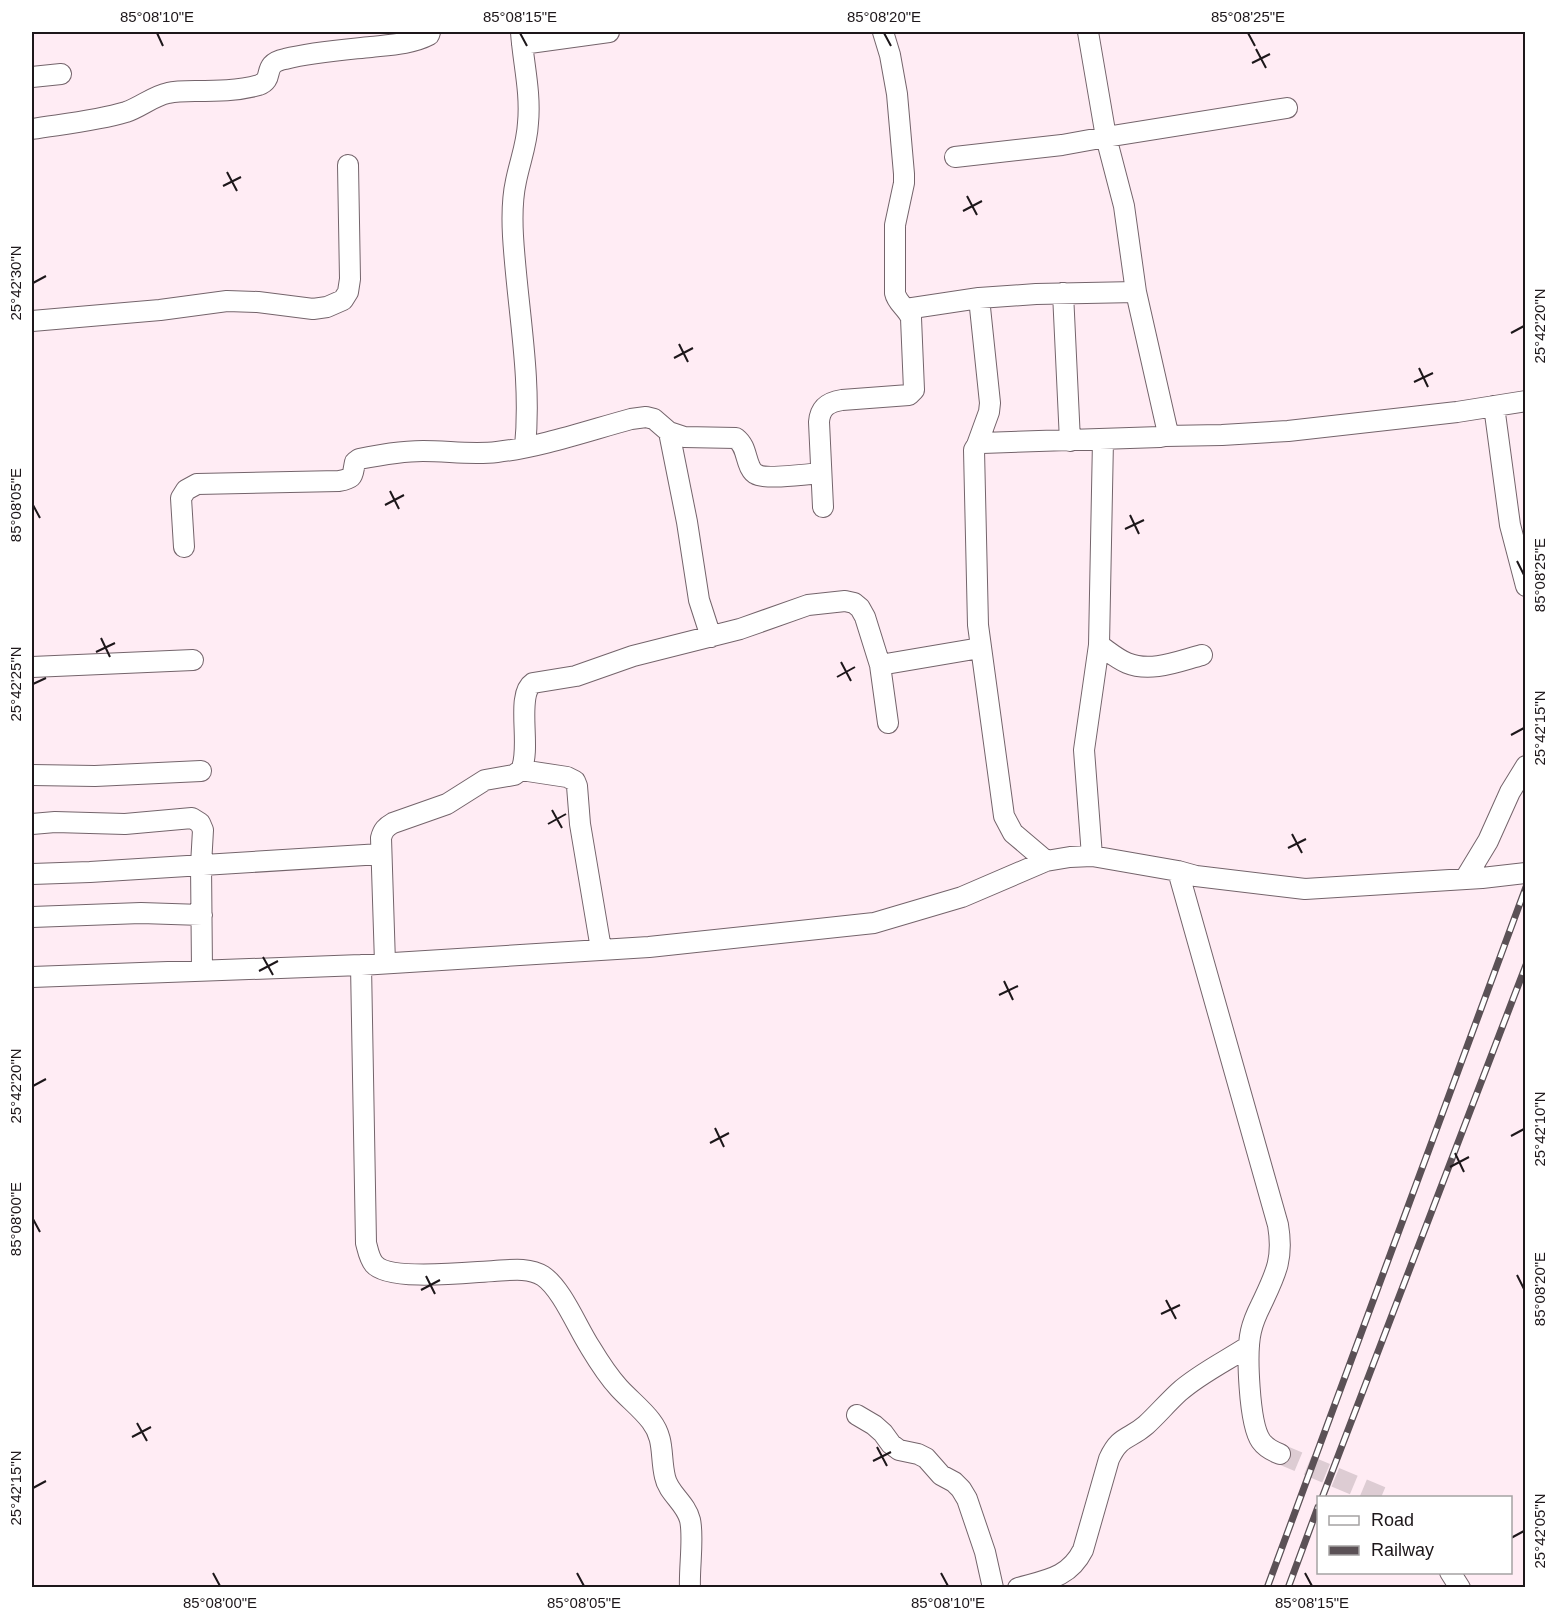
<svg xmlns="http://www.w3.org/2000/svg" width="1557" height="1619" font-family="Arial,sans-serif">
<style>
.lines{fill:none;stroke-linecap:round;stroke-linejoin:round}
.minor-tunnel{stroke:#ddccd3;stroke-width:20;stroke-dasharray:20 10;stroke-linecap:butt}
.minor-casing{stroke:#74646b;stroke-width:22}
.minor{stroke:#fff;stroke-width:20}
.rail-casing{stroke:#5b5156;stroke-width:7}
.rail{stroke:#fff;stroke-width:4.5;stroke-dasharray:14;stroke-linecap:butt}
.ticks{fill:none;stroke:#1d171a;stroke-width:2}
.neatline{fill:none;stroke:#1d171a;stroke-width:2}
.ticks-label{font-size:15px;text-anchor:middle;fill:#1d171a}
</style>
<rect width="100%" height="100%" fill="#ffecf4"/>
<g class="lines">
<path class="minor-tunnel" d="M1280 1454 1385 1498"/>
<g class="minor-casing">
<path id="minor" d="M521 32C523 62 531 92 528 123 527 144 520 161 516 181 512 199 512 218 513 236 517 306 532 377 525 447
M522 44 609 32
M32 77 61 74
M32 129C63 124 96 121 126 112 141 107 153 96 168 93 176 91 186 91 195 91 216 91 238 91 259 85 276 79 260 64 285 59 313 52 342 50 371 47 389 45 412 44 429 35L430 32
M955 157 1062 145 1106 137 1287 108
M1063 293 1070 441
M906 309 979 298 1036 294 1136 292
M32 321 160 310 227 301 258 302 313 309 327 307 343 300 348 292 350 279 348 165
M1494 406 1510 525 1526 586
M669 432 687 522 699 600 711 637
M1165 436 1222 435 1288 431 1457 412 1526 401
M977 445 989 412 990 403 979 298
M823 507 819 422C820 407 829 402 842 400L909 395 914 390 911 318C907 308 897 303 895 293V225L904 183V174L897 94 890 55 883 32
M184 547 181 498 186 490 197 484 339 481C355 478 352 476 355 462L359 459C380 455 401 451 423 451 448 451 472 455 497 452 541 447 587 431 631 419L646 417 654 419 669 432 684 437 736 438C746 446 745 456 750 467 751 469 753 473 756 474 765 480 809 474 821 473
M1099 645C1108 651 1117 659 1127 663 1151 673 1179 661 1202 655
M880 665 980 648
M32 667 193 660
M521 770 567 777 575 781 577 786 580 824 601 949
M32 775 95 776 201 771
M32 824 55 822 125 824 192 818 200 823 203 830 201 865 202 970
M1092 856 1084 750 1099 645 1103 440
M1046 861 1013 833 1004 816 978 625 974 450 977 445 982 443 1160 437 1165 436 1167 429 1136 292 1124 206 1106 137 1088 32
M1178 871 1278 1225C1284 1260 1275 1275 1261 1305 1257 1313 1253 1322 1251 1331 1246 1352 1249 1424 1261 1441 1266 1448 1272 1451 1280 1454
M32 874 90 872 381 854
M1465 879 1488 841 1510 792 1526 766
M32 917 141 913 202 915
M385 963 381 838C383 830 386 827 393 823L447 804 485 780 514 775 521 770C532 748 515 695 533 683L576 676 633 656 740 629 808 605 845 601 854 603 860 608 865 617 880 665 888 723
M361 965 366 1243C368 1250 369 1258 374 1264 389 1282 471 1272 494 1271 510 1270 529 1267 543 1276 562 1289 577 1327 590 1347 599 1362 608 1376 619 1388 629 1399 642 1409 651 1421 665 1439 660 1456 665 1477 668 1493 686 1503 690 1520 694 1537 689 1568 690 1588
M32 977 361 965 649 947 874 923 962 897 1046 861 1070 857 1092 856 1178 871 1196 876 1305 889 1482 878 1526 873
M857 1415 874 1425 883 1433 891 1444 899 1450 918 1454 926 1458 941 1475 954 1482 961 1489 967 1499 985 1552 993 1588
M1450 1572 1460 1588
M1018 1588C1046 1580 1069 1578 1083 1550L1109 1459C1120 1435 1129 1440 1146 1425 1157 1415 1167 1403 1179 1392 1199 1374 1226 1361 1249 1346"/>
</g>
<use href="#minor" class="minor"/>
<g class="rail-casing">
<path id="rail" d="M1322 1498 1526 965
M1267 1588 1526 887
M1288 1588 1318 1507"/>
</g>
<use href="#rail" class="rail"/>
</g>
<path class="ticks" d="M157 33 163 46M520 33 527 46M884 33 891 46M1248 33 1255 46M1256 49 1266 68M1252 63 1270 54M227 172 237 191M223 186 241 177M967 196 977 215M963 211 982 201M33 283 46 276M1511 333 1524 326M679 344 688 362M674 358 693 348M1419 368 1428 387M1414 382 1433 373M390 491 399 509M33 505 40 518M385 505 404 495M1130 515 1139 534M1125 529 1144 520M1517 561 1524 575M101 638 110 657M96 652 115 643M841 662 851 681M837 677 855 667M33 684 46 678M1511 735 1524 728M552 810 562 828M548 824 566 814M1292 834 1302 853M1288 848 1306 839M263 957 273 975M259 971 278 961M1004 981 1013 1000M999 995 1018 986M33 1086 46 1079M715 1128 724 1147M1511 1136 1524 1129M710 1143 729 1133M1455 1153 1464 1172M1450 1167 1469 1157M33 1219 40 1232M1517 1275 1524 1289M426 1276 435 1294M421 1290 440 1280M1166 1300 1176 1319M1161 1314 1180 1305M137 1423 147 1441M132 1437 151 1427M877 1447 887 1466M873 1461 891 1452M33 1488 46 1481M1511 1538 1524 1531M213 1573 220 1586M577 1573 584 1586M941 1573 948 1586M1305 1573 1312 1586"/>
<rect width="1557" height="1619" fill="none" stroke="#ffffff" stroke-width="66"/>
<rect x="1317" y="1496" width="195" height="78" fill="#ffffff" stroke="#a5a2a3" stroke-width="1.5"/>
<rect x="1329" y="1516" width="30" height="9" fill="#ffffff" stroke="#a5a2a3" stroke-width="1.5"/>
<text x="1371" y="1526" font-size="18" fill="#1d171a">Road</text>
<rect x="1329" y="1546" width="30" height="9" fill="#5b5156" stroke="#a5a2a3" stroke-width="1.5"/>
<text x="1371" y="1556" font-size="18" fill="#1d171a">Railway</text>
<rect x="33" y="33" width="1491" height="1553" class="neatline"/>
<g class="ticks-label">
<text x="157" y="22">85°08'10"E</text>
<text x="520" y="22">85°08'15"E</text>
<text x="884" y="22">85°08'20"E</text>
<text x="1248" y="22">85°08'25"E</text>
<text transform="translate(16 283) rotate(-90)" y="5">25°42'30"N</text>
<text transform="translate(1540 326) rotate(-90)" y="5">25°42'20"N</text>
<text transform="translate(16 505) rotate(-90)" y="5">85°08'05"E</text>
<text transform="translate(1540 575) rotate(-90)" y="5">85°08'25"E</text>
<text transform="translate(16 684) rotate(-90)" y="5">25°42'25"N</text>
<text transform="translate(1540 728) rotate(-90)" y="5">25°42'15"N</text>
<text transform="translate(16 1086) rotate(-90)" y="5">25°42'20"N</text>
<text transform="translate(1540 1129) rotate(-90)" y="5">25°42'10"N</text>
<text transform="translate(16 1219) rotate(-90)" y="5">85°08'00"E</text>
<text transform="translate(1540 1289) rotate(-90)" y="5">85°08'20"E</text>
<text transform="translate(16 1488) rotate(-90)" y="5">25°42'15"N</text>
<text transform="translate(1540 1531) rotate(-90)" y="5">25°42'05"N</text>
<text x="220" y="1608">85°08'00"E</text>
<text x="584" y="1608">85°08'05"E</text>
<text x="948" y="1608">85°08'10"E</text>
<text x="1312" y="1608">85°08'15"E</text>
</g>
</svg>
